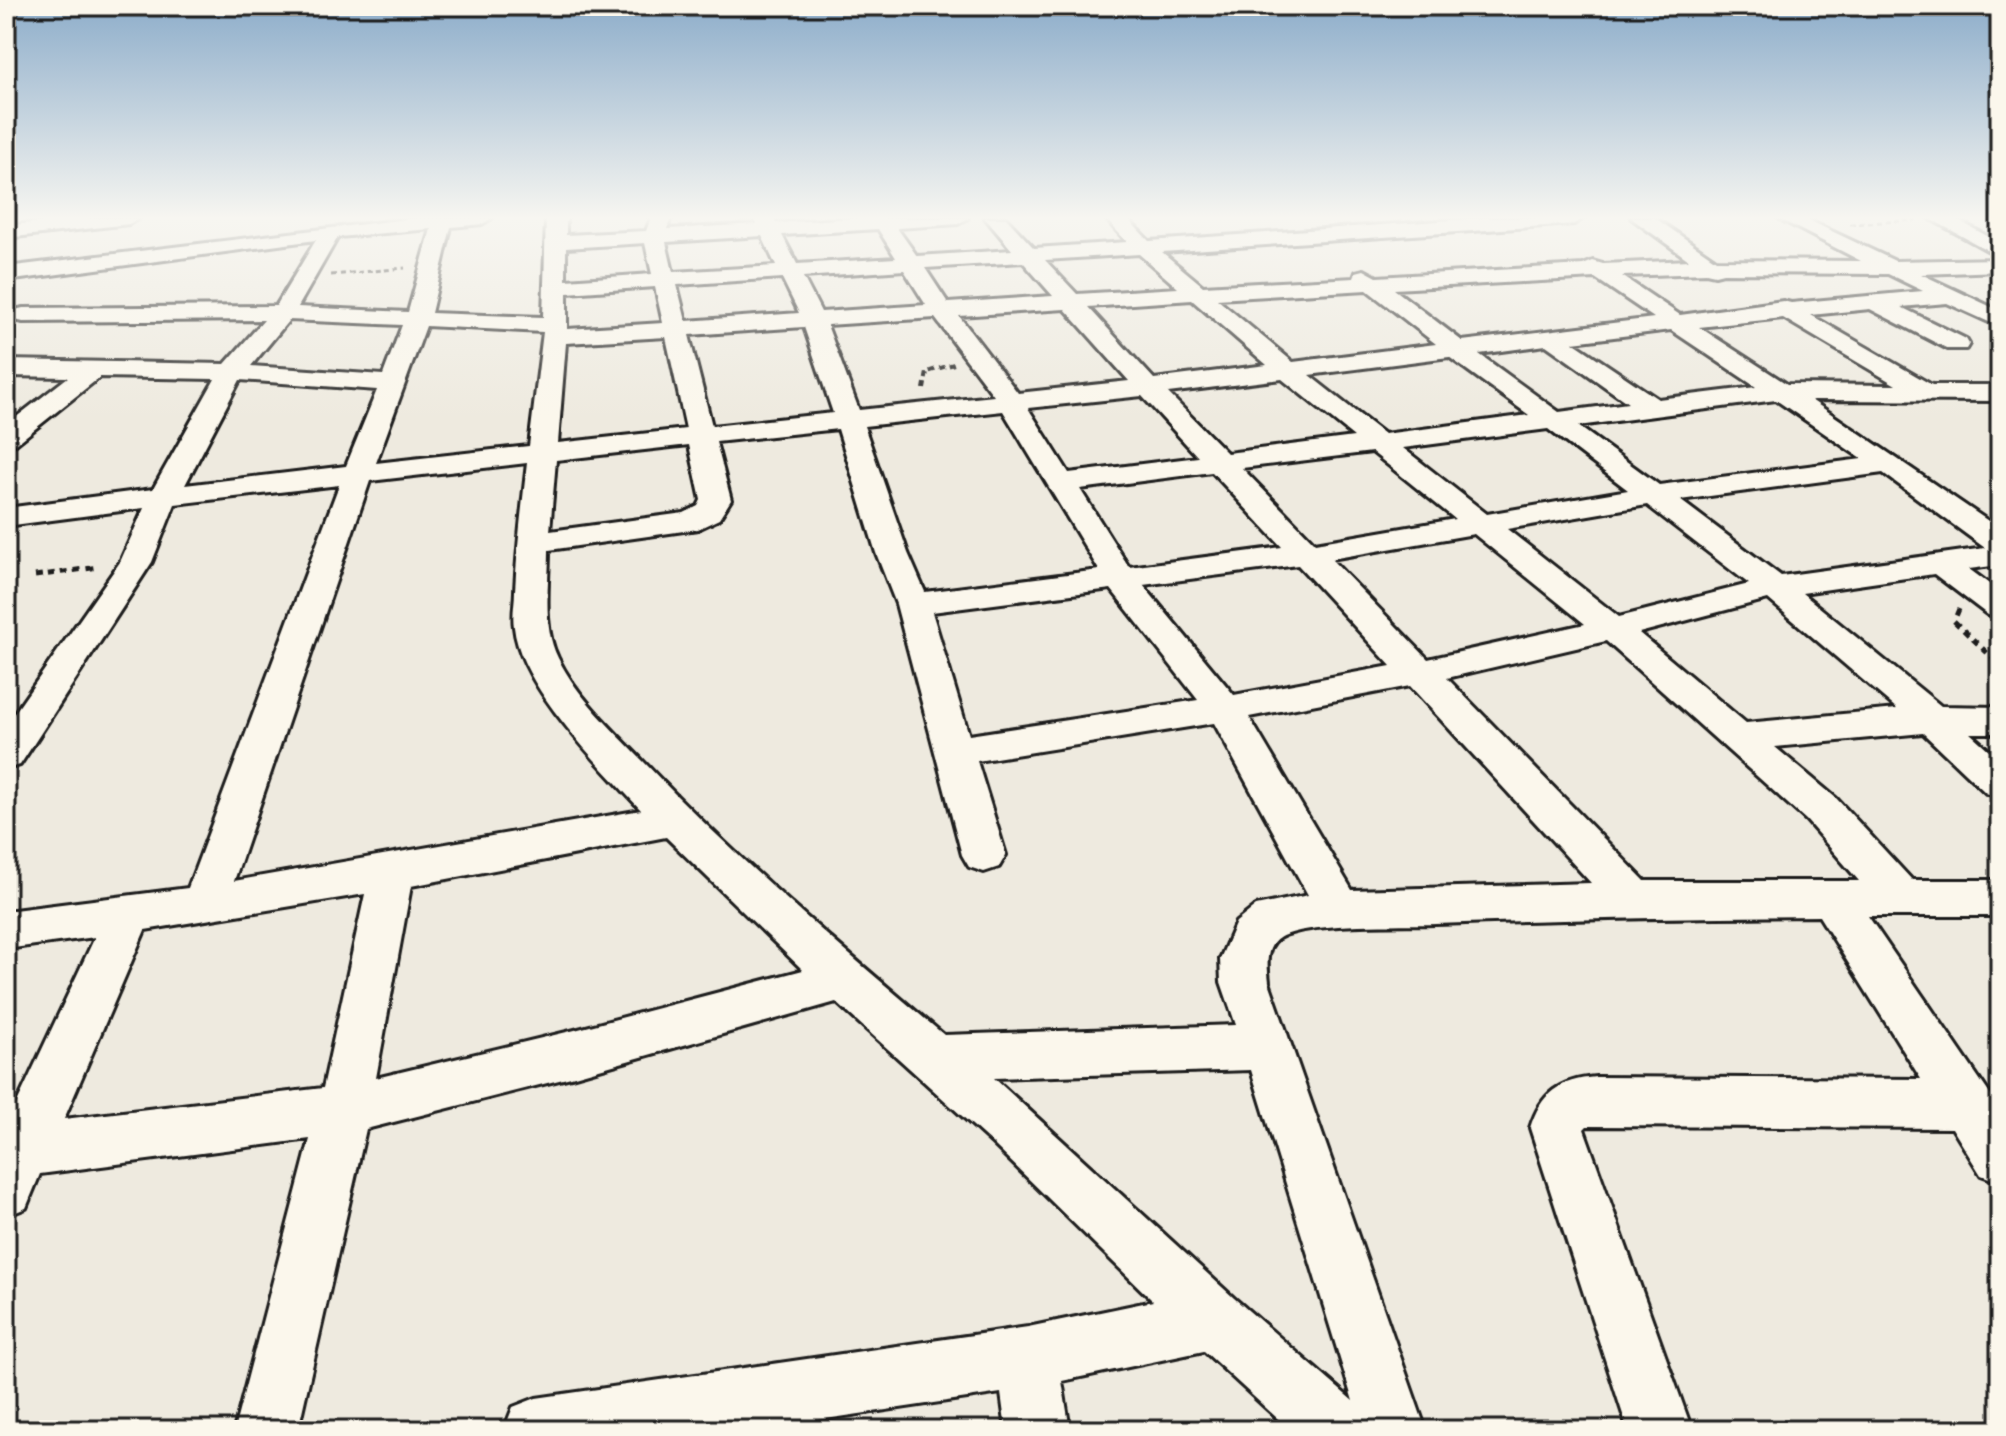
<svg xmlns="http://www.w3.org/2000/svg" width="2006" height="1436" font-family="'Balsamiq Sans',sans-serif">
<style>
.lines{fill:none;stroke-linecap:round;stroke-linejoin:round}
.minor-casing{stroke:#1c1c1c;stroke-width:6}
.path-far2{stroke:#1c1c1c;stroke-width:3;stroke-dasharray:5 4;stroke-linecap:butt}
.path-far1{stroke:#1c1c1c;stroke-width:4;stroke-dasharray:6 4;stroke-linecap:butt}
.path{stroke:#1c1c1c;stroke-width:5;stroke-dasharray:7 6;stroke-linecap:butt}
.minor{fill:#fbf7ec;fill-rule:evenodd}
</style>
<rect width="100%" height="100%" fill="#eeeadf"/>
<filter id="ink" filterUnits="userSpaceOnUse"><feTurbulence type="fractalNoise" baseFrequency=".0125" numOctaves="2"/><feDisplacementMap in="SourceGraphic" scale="16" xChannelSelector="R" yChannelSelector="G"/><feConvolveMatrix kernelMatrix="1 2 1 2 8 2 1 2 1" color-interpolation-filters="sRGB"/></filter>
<g filter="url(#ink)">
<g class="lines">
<g class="minor-casing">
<path id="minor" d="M74 218H139L129 224 6 238V226Z
M415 218H492L482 224 451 227 431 313 543 317 546 218H566V235L646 231 651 218H671L667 229 757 224 754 218H774L776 223 854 218H968L958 224 897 228 917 256 1012 250 985 218H1006L1034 248 1127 242 1105 218H1127L1149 241 1482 218H1584L1574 224 1162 252 1203 286 1354 278 1356 272 1364 270 1377 277 1583 265 1593 261 1603 264 1689 260 1631 218H1655L1716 260 1861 261 1778 218H1804L1895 261 2000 259V271L1921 274 2000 311V327L1947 303 1901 307 1966 339 1969 344 1966 349H1948L1870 309 1811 315 1932 385H2000V401L1811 400 2000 529V565L1969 569 2000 592V618L1988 615 1934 574 1802 593 1941 706 2000 707V733H1970L2000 760V798L1986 793 1923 733 1775 747 1836 798 1912 880H2000V916H1868L2000 1109V1182L1981 1175 1952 1128 1587 1126 1584 1129 1692 1430H1628L1530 1128C1541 1093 1559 1080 1596 1077L1921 1079 1819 916C1691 917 1564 919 1436 924 1396 925 1321 922 1285 935 1264 943 1267 964 1269 982L1426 1430H1290L1204 1351 1062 1381 1070 1430H1006L1001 1393 751 1430H504L513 1407 536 1398 1028 1327 1153 1301 993 1144 836 1002 571 1077 366 1129 298 1430H234L310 1139 40 1174 26 1208 6 1216V1126L95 937 6 949V911L188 888 339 485 175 504 152 562 20 765 6 769V725L120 562 144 508 6 526V508L153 489 215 379 100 377 16 444 6 446V425L68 377 6 376V360L225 364 264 320 23 322 15 320 11 315 15 310 23 308 276 306 316 240 6 281V267ZM431 229 408 312 298 307 338 237ZM878 229 896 258 797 264 782 235ZM762 236 776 266 673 272 666 242ZM645 243 652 274 566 280V248ZM1139 254 1178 288 1077 294 1045 260ZM1023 262 1053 296 948 303 925 268ZM904 270 926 305 821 312 803 277ZM1706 273 1715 275 1723 273 1888 274 1923 291 1791 303 1783 301 1680 315 1622 276ZM782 278 799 313 686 321 677 285ZM1595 278 1654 318 1462 341 1394 289ZM655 287 663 323 567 329V293ZM1367 290 1436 344 1293 362 1217 299ZM1192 300 1267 365 1154 379 1088 307ZM1065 309 1129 381 1018 393 959 316ZM935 318 994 396 859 410 827 325ZM1783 318 1896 385 1787 384 1699 327ZM289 320 402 325 383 375 251 366ZM426 326 543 332 529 446 376 463ZM804 327 833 413 712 426 689 335ZM1671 330 1756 387 1658 399 1573 342ZM666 337 686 429 558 443 566 343ZM1546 345 1628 403 1559 412 1479 354ZM1449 357 1529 415 1384 434 1309 375ZM1282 379 1354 437 1227 453 1168 393ZM240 380 377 390 346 466 185 485ZM1142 396 1198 457 1069 473 1028 408ZM1776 400 1862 459 1659 485 1578 426ZM1003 411 1099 570 925 592 908 553 864 426ZM838 429 876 553 896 604 962 855 969 867 984 872 999 867 1006 855 977 761 1214 723 1308 895 1256 906 1236 922 1220 959 1221 982 1236 1025 944 1035C840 947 736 859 643 761 613 730 577 697 558 658 542 626 549 585 549 550L698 529 719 519 731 500 716 442ZM1548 429 1628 490 1487 514 1403 448ZM689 445 701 500 698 506 684 513 550 531 556 460ZM1372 452 1455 519 1315 543 1242 468ZM527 463C522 506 517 548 515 591 515 602 512 615 514 627 520 687 601 766 641 810L234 881 370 481ZM1212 472 1282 547 1129 567 1080 489ZM1883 473 1985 548 1781 576 1680 500ZM1647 505 1749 584 1619 617 1507 529ZM1474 534 1585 624 1428 659 1331 559ZM1298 565 1391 666 1234 695 1143 585ZM1111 589 1198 700 969 735 932 612ZM1768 599 1897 709 1746 723 1639 633ZM1606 641 1806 820 1859 881H1645L1447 678ZM1410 686 1591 883 1352 890 1249 717ZM666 837 803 970 571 1031 376 1078 411 886ZM365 894 323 1088 64 1119 145 930ZM1251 1070 1353 1401 1234 1298 994 1078Z
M1929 218H1954L2000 243V257Z"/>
</g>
<path class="path-far2" d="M1850 224 1916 220
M331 275 405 268"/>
<path class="path-far1" d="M924 389 927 372 954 364"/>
<path class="path" d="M35 576 99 567
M1959 609 1954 621 2000 665"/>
<use href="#minor" class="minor"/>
</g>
</g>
<linearGradient id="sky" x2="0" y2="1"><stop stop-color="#8dadca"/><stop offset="0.52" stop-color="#f7f6f1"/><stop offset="1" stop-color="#f7f6f1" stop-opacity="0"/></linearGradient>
<rect width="2006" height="419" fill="url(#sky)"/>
<rect width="2006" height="1436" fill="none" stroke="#fbf7ec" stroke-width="32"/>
<rect x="16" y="16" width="1974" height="1404" fill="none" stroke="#1c1c1c" stroke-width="3" filter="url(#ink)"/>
</svg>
